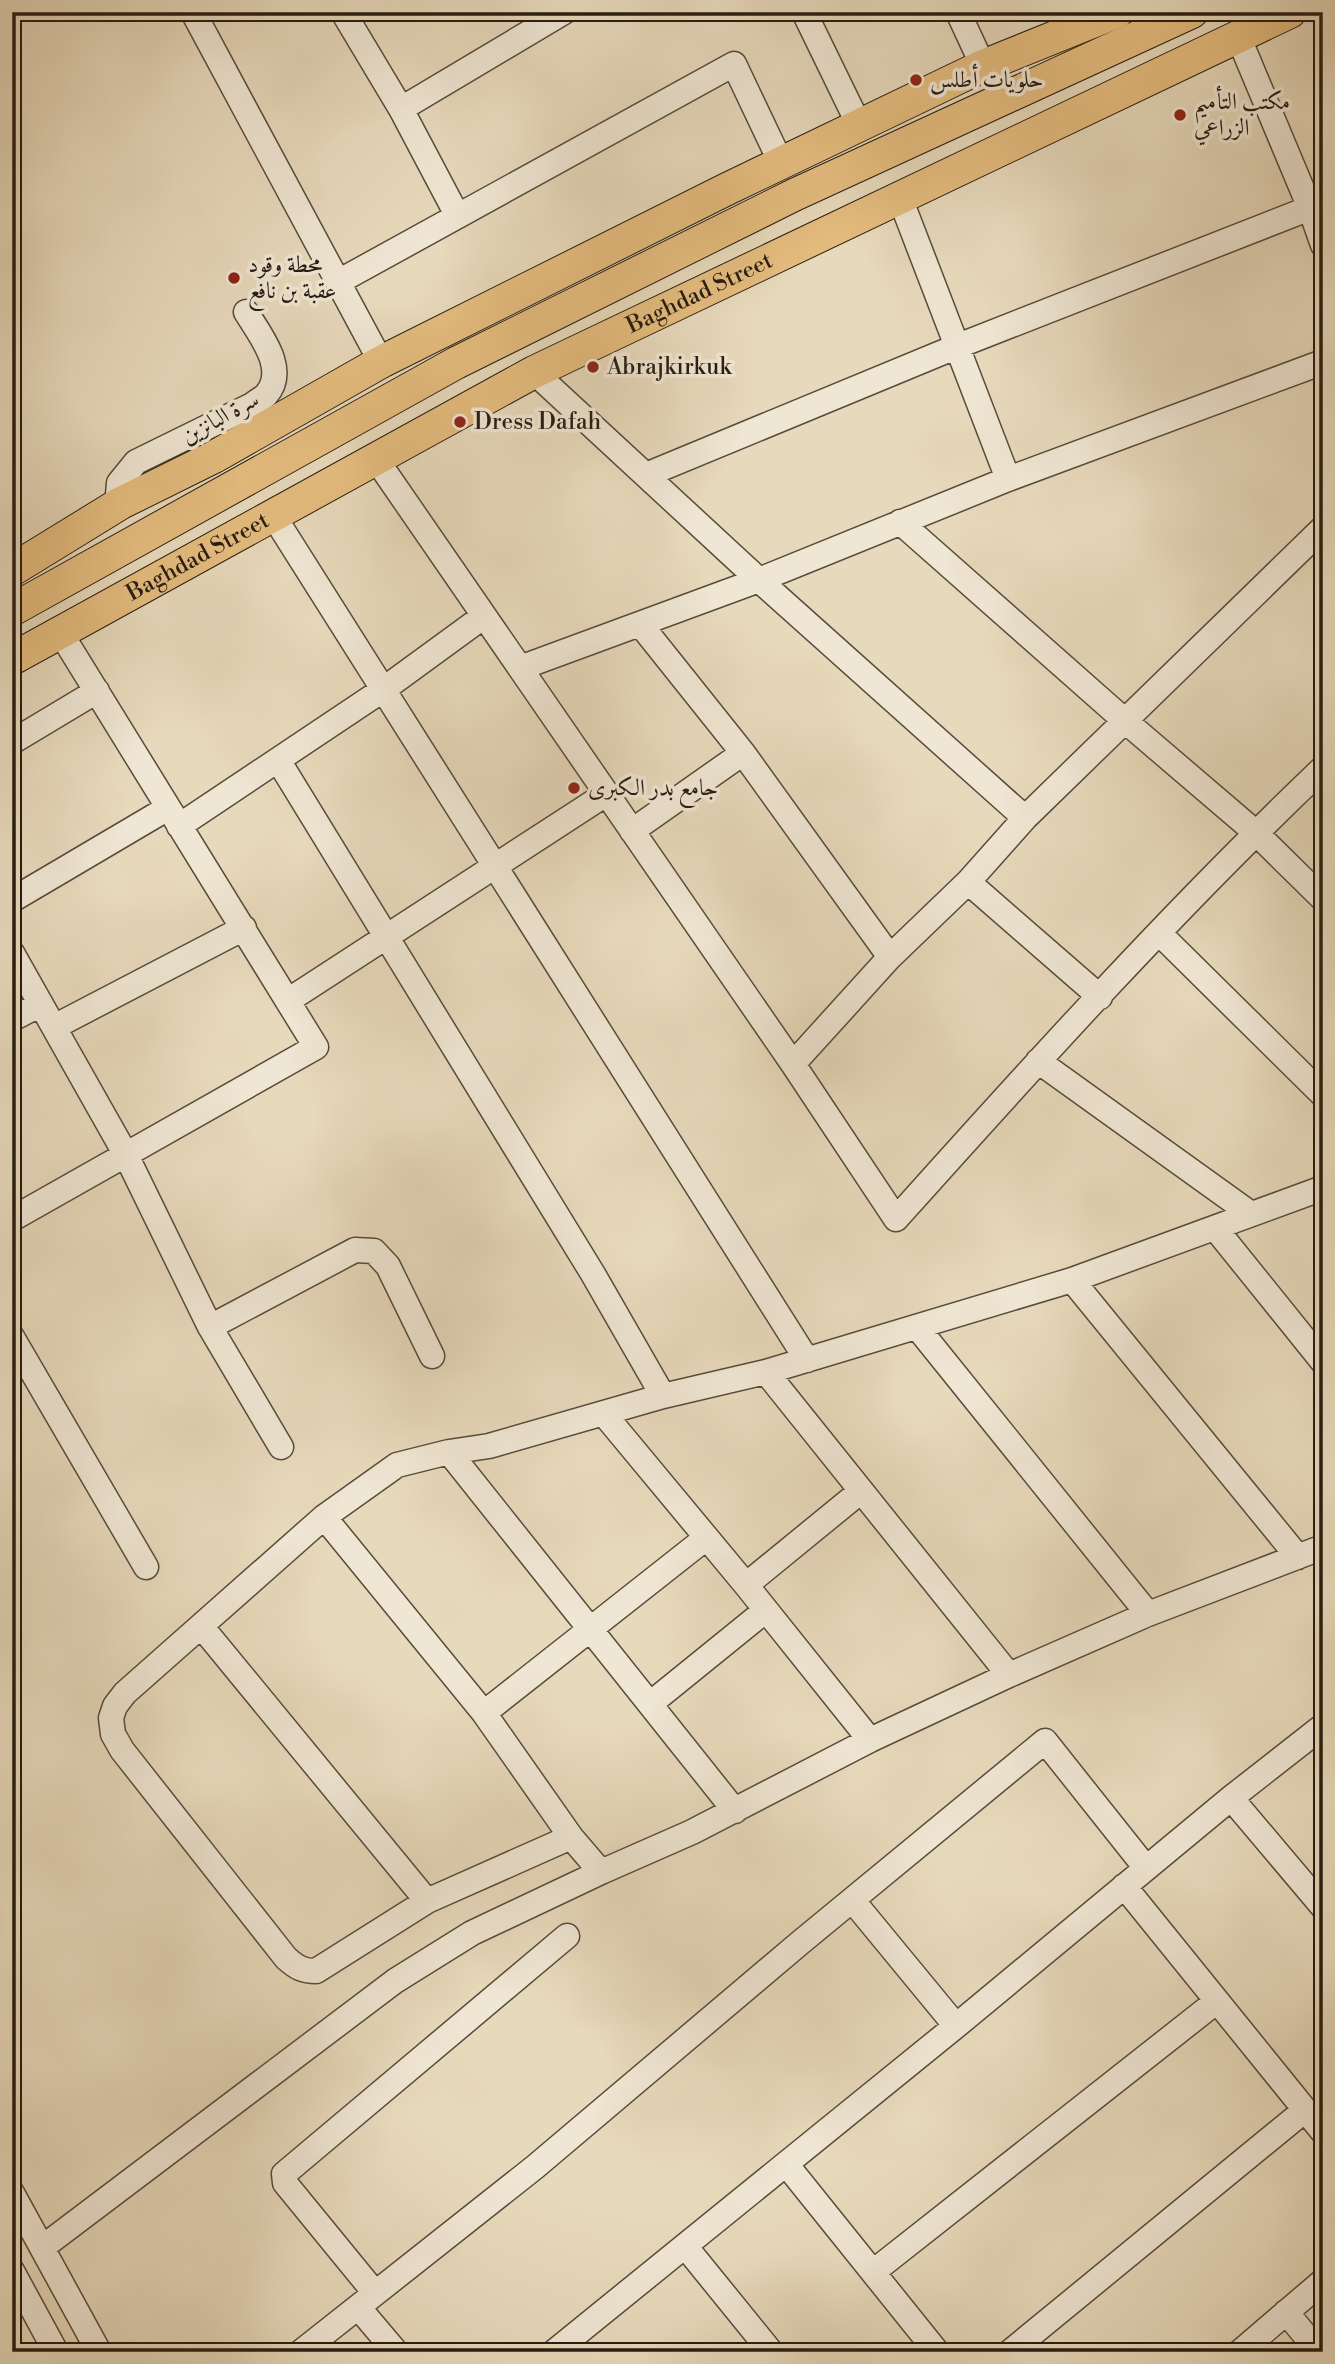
<svg xmlns="http://www.w3.org/2000/svg" width="1335" height="2364" font-family="'Libre Bodoni',Amiri,serif">
<style>
.lines{fill:none;stroke-linecap:round;stroke-linejoin:round}
.minor-casing{stroke:#574b3c;stroke-width:27}
.major-casing{stroke:#271c11;stroke-width:34}
.minor{stroke:#efe6d3;stroke-width:24}
.major{stroke:#e4bc7e;stroke-width:32}
.poi-dot{fill:#8f2418;stroke:#efe6d3;stroke-width:2.5}
.labels{text-anchor:middle;dominant-baseline:central;stroke-width:7;stroke-linejoin:round;paint-order:stroke}
.poi-label{font-size:23px;fill:#271c11;stroke:#efe6d3;text-anchor:start}
.street-label{font-size:23px;fill:#271c11;stroke:#efe6d3}
</style>
<rect width="100%" height="100%" fill="#e7d9bb"/>
<filter id="stains"><feTurbulence type="fractalNoise" baseFrequency=".00286" numOctaves="4"/><feColorMatrix values="0 0 0 0 .2 0 0 0 0 .09 0 0 0 0 .02 0 0 0 .5 -.17"/></filter>
<radialGradient id="worn" r=".72"><stop offset=".6" stop-color="#630" stop-opacity="0"/><stop offset="1" stop-color="#630" stop-opacity=".3"/></radialGradient>
<g class="lines">
<g class="minor-casing">
<path id="minor" d="M193 12 381 362
M343 12 401 109 457 215
M804 12 859 125
M958 12 983 66
M1238 36 1310 208 1323 245
M401 109 564 12
M900 198 1008 479
M338 282 734 64 781 163
M534 372 759 580 1025 818
M376 459 793 1064 896 1219C1034 1065 1173 911 1323 768
M646 475 958 346 1310 208
M121 503 118 495 119 483 136 462 252 405C256 402 263 398 266 395 289 369 259 334 246 312
M273 515 807 1360
M900 522 1124 720 1255 832 1323 899
M640 624 743 753 890 957
M520 668 759 580 1008 479 1323 362
M12 742 97 691
M278 760 593 1274 663 1396
M179 826 384 689 484 616
M632 831 743 753
M968 882 1100 997
M12 900 168 808
M1159 933 1323 1095
M12 953 126 1155 210 1327 281 1447
M289 1000 606 794
M12 1019 41 1004
M54 1027 244 928
M1038 1061 1251 1214
M793 1064 890 957 968 882 1025 818 1323 528
M12 1219 316 1047 60 632
M1215 1228 1323 1362
M1072 1280 1298 1557
M210 1327 355 1250 374 1251 388 1266 432 1356
M917 1327 1148 1614
M12 1337 146 1567
M766 1372 1009 1675
M604 1414 746 1585 870 1740
M449 1452 735 1811
M324 1517 484 1713 571 1837 601 1872
M746 1585 861 1491
M201 1626 427 1901
M650 1704 766 1610
M484 1713 706 1538
M1231 1798 1323 1907
M571 1837 427 1901 316 1971C302 1971 296 1967 286 1958L122 1750 113 1734 111 1718 115 1706 125 1693 324 1517 397 1465 449 1452 489 1446 663 1396 766 1372 1072 1280 1323 1188
M1124 1886 1323 2132
M853 1901 956 2026
M786 2164 937 2352
M12 2193 99 2352
M685 2246 771 2352
M43 2247 395 1981 472 1933 601 1872 692 1832 870 1740 1009 1675 1148 1614 1323 1547
M12 2271 56 2352
M873 2272 1217 2001
M375 2293 285 2183 284 2174 567 1936
M358 2307 396 2352
M1286 2312 1319 2352
M301 2352 535 2167 801 1942 1045 1741 1146 1868
M554 2352 956 2026 1231 1798 1323 1726
M1010 2352 1305 2110
M1240 2352 1323 2281"/>
</g>
<g class="major-casing">
<g id="major">
<path d="M12 570 121 503 214 457 381 362 727 189 983 66 1117 12"/>
<path d="M12 610 456 363 794 195 1192 12"/>
<path id="s1" d="M12 659 534 372 1290 12"/>
</g>
</g>
<use href="#minor" class="minor"/>
<use href="#major" class="major"/>
</g>
<g class="poi-dot">
<circle cx="916" cy="80" r="7"/>
<circle cx="1180" cy="115" r="7"/>
<circle cx="234" cy="278" r="7"/>
<circle cx="593" cy="367" r="7"/>
<circle cx="460" cy="422" r="7"/>
<circle cx="574" cy="788" r="7"/>
</g>
<g class="labels">
<g class="poi-label">
<text x="930" y="80">حلويات أطلس</text>
<text x="1194" y="102">مكتب التأميم<tspan x="1194" dy="26">الزراعي</tspan></text>
<text x="248" y="265">محطة وقود<tspan x="248" dy="26">عقبة بن نافع</tspan></text>
<text x="607" y="367">Abrajkirkuk</text>
<text x="474" y="422">Dress Dafah</text>
<text x="588" y="788">جامع بدر الكبرى</text>
</g>
<g class="street-label">
<text stroke="none"><textPath href="#s1" startOffset="779">Baghdad Street</textPath></text>
<text transform="translate(220 418) rotate(-29)">سرة البانزين</text>
<text stroke="none"><textPath href="#s1" startOffset="212">Baghdad Street</textPath></text>
</g>
</g>
<rect width="1335" height="2364" fill="none" stroke="#e7d9bb" stroke-width="42"/>
<rect x="14" y="14" width="1307" height="2336" fill="none" stroke="#271c11" stroke-width="3.5"/>
<rect x="21" y="21" width="1293" height="2322" fill="none" stroke="#271c11" stroke-width="2"/>
<rect width="100%" height="100%" filter="url(#stains)"/>
<rect width="100%" height="100%" fill="url(#worn)"/>
</svg>
